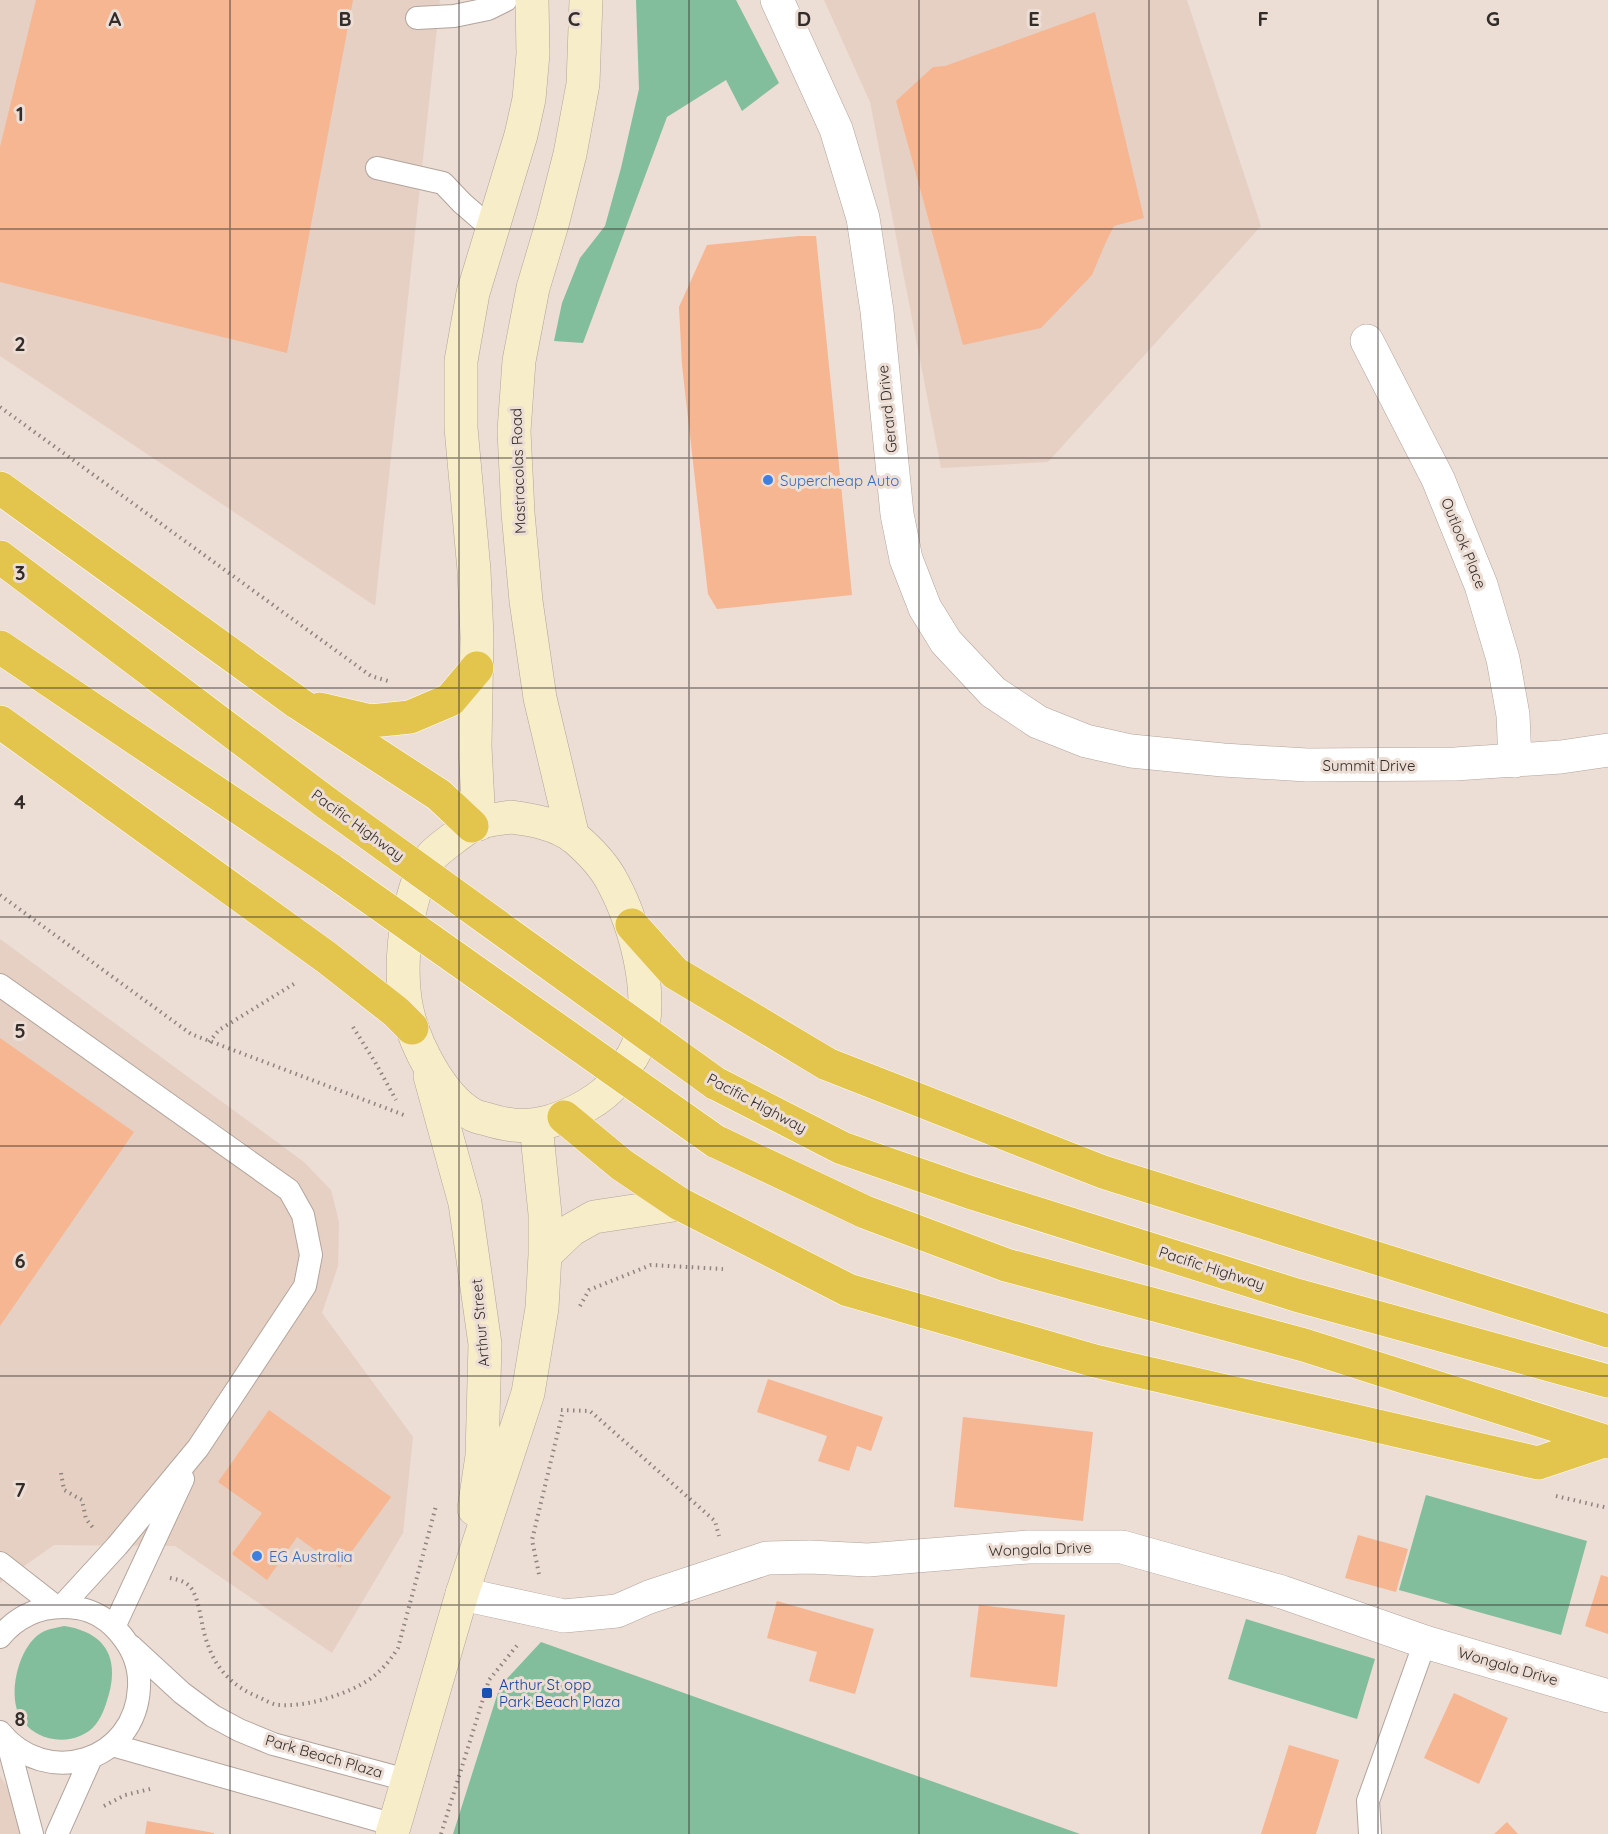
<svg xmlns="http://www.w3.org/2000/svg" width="1608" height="1834" font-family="Quicksand,sans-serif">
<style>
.built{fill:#e6d0c3}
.green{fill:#82be9b}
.building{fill:#f5b691}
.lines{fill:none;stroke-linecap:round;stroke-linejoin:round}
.lane-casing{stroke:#b2a49c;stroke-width:24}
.street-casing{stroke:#b2a49c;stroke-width:34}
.secondary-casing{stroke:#b2a49c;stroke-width:34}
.highway-casing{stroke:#fff;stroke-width:34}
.path{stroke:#8f857f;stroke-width:4;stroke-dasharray:1.5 4.5;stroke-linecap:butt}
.lane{stroke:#fff;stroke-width:22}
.street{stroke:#fff;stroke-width:33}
.secondary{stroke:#f7edc9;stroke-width:33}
.highway{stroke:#e3c44c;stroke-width:33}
.highway-bridge-casing{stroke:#fff;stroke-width:34;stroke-linecap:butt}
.highway-bridge{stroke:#e3c44c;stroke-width:33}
.grid{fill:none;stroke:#332d2a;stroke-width:1.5;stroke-opacity:0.55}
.shop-dot{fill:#3f7fe0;stroke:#ecddd5;stroke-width:2}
.transit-dot{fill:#1a4fb4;stroke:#ecddd5;stroke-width:2}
.labels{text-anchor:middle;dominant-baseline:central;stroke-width:6;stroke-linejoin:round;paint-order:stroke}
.street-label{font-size:15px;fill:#332d2a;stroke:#ecddd5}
.shop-label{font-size:15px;fill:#366cbe;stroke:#ecddd5;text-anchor:start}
.transit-label{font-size:15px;fill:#164399;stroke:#ecddd5;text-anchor:start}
.grid-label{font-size:20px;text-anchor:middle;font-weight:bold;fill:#332d2a;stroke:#ecddd5;stroke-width:6;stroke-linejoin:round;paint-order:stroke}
</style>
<rect width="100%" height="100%" fill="#ecddd5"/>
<path class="built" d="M0 0H440L375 606 0 356Z
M824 0H1187L1261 226 1048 462 941 468 870 102Z
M0 939 304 1162 331 1190 339 1222 338 1266 322 1313 413 1437 403 1533 332 1653 175 1546 54 1545 0 1583Z
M0 1776 16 1800 21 1834H0Z"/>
<path class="green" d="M636 0H736L779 83 742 111 726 80 667 117 583 343 554 341 562 303 580 258 605 226 621 168 639 89Z
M1426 1495 1587 1541 1561 1635 1399 1590Z
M1246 1619 1375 1659 1357 1719 1228 1679Z
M64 1626C104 1632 119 1656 109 1694 106 1704 103 1715 96 1724 83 1741 56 1744 38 1734 28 1729 18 1718 16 1706 11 1684 20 1649 38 1635 46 1629 55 1628 64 1626Z
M541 1642 1080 1834H453L500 1686Z"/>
<path class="building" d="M36 0H353L287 353 0 282V147Z
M1095 12 1144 218 1114 226 1105 244 1092 275 1041 328 963 345 896 101 933 67 945 66Z
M799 236H816L852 595 717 609 708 594 682 365 679 307 707 245Z
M0 1038 134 1132 0 1326Z
M768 1379 883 1417 871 1451 857 1446 849 1471 818 1461 827 1436 757 1412Z
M269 1410 391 1497 340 1568 297 1537 267 1580 232 1554 262 1513 218 1482Z
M963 1417 1093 1432 1083 1521 954 1507Z
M1358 1535 1408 1549 1396 1592 1345 1578Z
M1601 1575 1608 1577V1634L1585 1626Z
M777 1601 874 1629 855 1694 809 1681 817 1652 767 1638Z
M979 1605 1065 1615 1057 1687 970 1677Z
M1454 1693 1508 1718 1479 1784 1424 1758Z
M1289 1745 1339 1760 1316 1834H1261Z
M147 1821 214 1833V1834H145Z
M1507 1822 1518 1834H1494Z"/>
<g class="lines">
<g class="lane-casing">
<path id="lane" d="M417 18 454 16 488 9 506 0
M377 168 443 183 462 203 492 229
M0 985 289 1190 303 1215 311 1255 305 1286 198 1448 117 1546 62 1606
M0 1563 55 1606
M114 1627 183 1479
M0 1637C20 1613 46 1604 77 1608 96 1611 111 1622 122 1636 134 1651 140 1669 139 1687 136 1762 46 1789 0 1732
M131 1646 182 1693 213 1716 239 1730 273 1744 407 1780
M7 1740 32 1834
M112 1745 395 1825
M57 1834 91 1758
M1370 1834 1368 1801 1425 1642"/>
</g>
<g class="street-casing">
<path id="street" d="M777 0 836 129 863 218 877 311 897 514 906 559 925 608 946 642 993 692 1038 722 1086 741 1131 751 1223 760 1307 765 1455 764 1561 757 1608 750
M1367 341 1438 479 1481 585 1503 659 1513 715 1515 761
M462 1594 564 1616 617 1611 649 1597 767 1558 810 1557 868 1560 1028 1547H1122L1282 1592 1425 1642 1608 1696"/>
</g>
<g class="secondary-casing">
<path id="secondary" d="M511 817C533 820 557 824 575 838 589 850 605 867 613 883 637 927 660 1012 632 1057 627 1064 622 1073 617 1080 602 1100 572 1115 548 1122 524 1128 509 1126 486 1119 482 1118 477 1117 473 1115 441 1097 415 1045 407 1010 400 977 403 934 412 902 416 886 421 869 432 856 437 850 464 830 471 826 482 820 499 819 511 817Z
M479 824 475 746 477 637 474 570 461 428V361L473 293 521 135 529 99 533 54 532 0
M573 837 540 698 526 601 518 513 514 431 519 361 533 288 553 221 570 154 583 84 586 0
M430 1076 465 1203 485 1344 482 1456 474 1509
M545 1255 571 1230 594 1217 680 1204
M392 1834 462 1594 528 1393 542 1308 545 1255V1214L536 1125"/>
</g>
<g class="highway-casing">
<path id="highway" d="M0 488 298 703 439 795 472 826
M0 557 328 804
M0 647 331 870
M320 709 371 721 410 717 450 700 477 668
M0 722 326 957 396 1012 412 1028
M632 925 675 973 827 1064 1103 1172 1608 1331
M715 1083 842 1148 969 1192 1296 1295 1608 1381
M564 1117 622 1165 680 1204 848 1290 1095 1361 1538 1463 1604 1441
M715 1141 865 1212 1006 1265 1304 1345 1608 1442"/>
</g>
<path class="path" d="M0 407 371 676 388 681
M0 895 191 1034 404 1115
M353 1027 375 1062 396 1100
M209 1042 219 1030 297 982
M580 1306 589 1290 651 1265 723 1269
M561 1410 590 1411 715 1521 719 1536
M61 1473 64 1490 82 1500 86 1519 94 1529
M1556 1496 1608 1508
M539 1574 532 1540 562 1415
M170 1578C180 1580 188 1582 193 1591 201 1606 201 1628 208 1645 217 1671 235 1688 261 1698 266 1701 272 1704 278 1705 295 1706 313 1703 328 1698 360 1688 380 1677 398 1648L436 1506
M104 1806 125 1795 150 1789
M441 1834 489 1680 519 1643"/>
<use href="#lane" class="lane"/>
<use href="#street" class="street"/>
<use href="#secondary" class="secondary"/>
<use href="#highway" class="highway"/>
<g class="highway-bridge-casing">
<path id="highway-bridge" d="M328 804 715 1083
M331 870 715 1141"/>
</g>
<use href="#highway-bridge" class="highway-bridge"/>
</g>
<path class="grid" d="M230 0V1834M459 0V1834M689 0V1834M919 0V1834M1149 0V1834M1378 0V1834M0 229H1608M0 458H1608M0 688H1608M0 917H1608M0 1146H1608M0 1376H1608M0 1605H1608"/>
<g class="shop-dot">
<circle cx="768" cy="480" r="6"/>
<circle cx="257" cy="1556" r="6"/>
</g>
<rect class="transit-dot" x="481" y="1687" width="12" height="12" rx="3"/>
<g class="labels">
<g class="street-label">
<text transform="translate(887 409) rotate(-96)">Gerard Drive</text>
<text transform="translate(518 471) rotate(-92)">Mastracolas Road</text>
<text transform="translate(1464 543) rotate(68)">Outlook Place</text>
<text x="1369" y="765">Summit Drive</text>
<text transform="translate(358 825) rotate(36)">Pacific Highway</text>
<text transform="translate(757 1103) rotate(28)">Pacific Highway</text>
<text transform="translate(1212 1268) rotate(18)">Pacific Highway</text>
<text transform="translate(480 1323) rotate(-95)">Arthur Street</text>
<text transform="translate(1040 1549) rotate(-2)">Wongala Drive</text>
<text transform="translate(1508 1666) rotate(16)">Wongala Drive</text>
<text transform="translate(324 1756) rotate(16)">Park Beach Plaza</text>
</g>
<g class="shop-label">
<text x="780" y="480">Supercheap Auto</text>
<text x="269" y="1556">EG Australia</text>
</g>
<g class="transit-label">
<text x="499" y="1684">Arthur St opp<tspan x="499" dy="17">Park Beach Plaza</tspan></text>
</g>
</g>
<g class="grid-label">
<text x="115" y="26">A</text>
<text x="345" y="26">B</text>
<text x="574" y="26">C</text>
<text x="804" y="26">D</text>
<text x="1034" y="26">E</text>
<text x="1263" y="26">F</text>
<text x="1493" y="26">G</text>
<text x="20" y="121">1</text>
<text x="20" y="351">2</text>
<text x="20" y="580">3</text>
<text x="20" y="809">4</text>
<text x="20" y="1038">5</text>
<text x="20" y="1268">6</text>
<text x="20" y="1497">7</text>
<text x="20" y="1726">8</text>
</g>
</svg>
